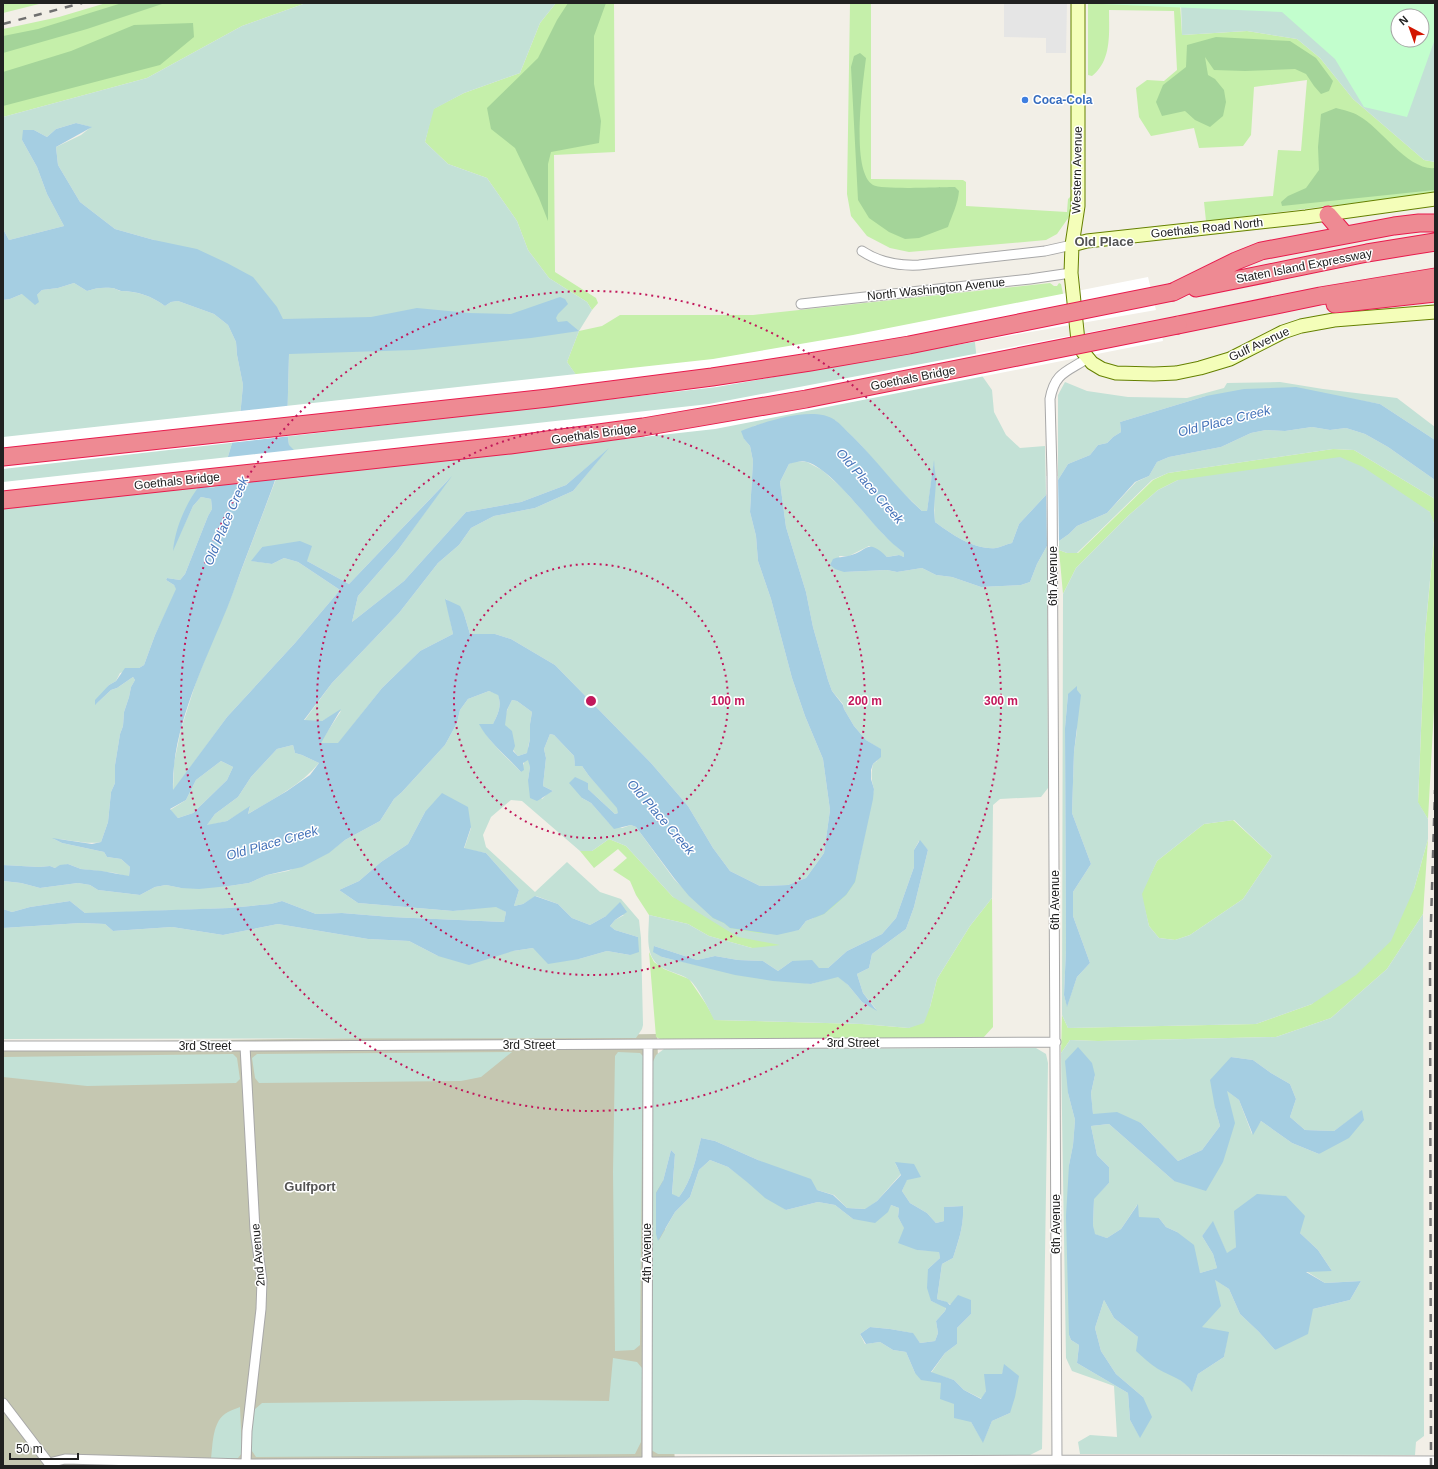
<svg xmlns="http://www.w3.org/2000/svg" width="1438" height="1469" font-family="Helvetica,sans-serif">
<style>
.construction{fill:#c5c7b1}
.grass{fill:#c5efaa}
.forest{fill:#a4d499}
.wetland{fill:#c3e1d6;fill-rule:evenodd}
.park{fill:#c2fecd;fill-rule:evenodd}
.parking{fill:#e5e5e5}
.water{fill:#a5cee2;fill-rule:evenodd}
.pier{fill:#fff}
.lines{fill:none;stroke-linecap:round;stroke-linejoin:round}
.street-casing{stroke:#a8a8a8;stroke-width:11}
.secondary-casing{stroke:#658000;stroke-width:15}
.highway-casing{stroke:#e81b4d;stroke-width:19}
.street{stroke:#fff;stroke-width:9}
.secondary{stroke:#f4feb9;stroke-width:13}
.highway{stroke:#ee8a93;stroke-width:17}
.rail{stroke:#6f6f6f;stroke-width:2.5;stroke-dasharray:8 8;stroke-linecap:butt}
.highway-bridge-casing{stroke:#e81b4d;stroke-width:19;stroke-linecap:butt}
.highway-bridge{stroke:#ee8a93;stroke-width:17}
.ring{fill:none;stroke:#c2185b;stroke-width:2;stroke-dasharray:2 4}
.shop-dot{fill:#3f7fe0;stroke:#fff;stroke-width:1.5}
.labels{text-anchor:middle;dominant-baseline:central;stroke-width:3;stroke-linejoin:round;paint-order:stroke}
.shop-label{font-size:12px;font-weight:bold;fill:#366cbe;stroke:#fff;text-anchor:start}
.street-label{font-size:12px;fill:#212121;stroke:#fff}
.neighbourhood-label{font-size:13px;font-weight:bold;fill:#545454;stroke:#fff}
.water-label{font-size:13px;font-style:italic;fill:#4573b9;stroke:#fff}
.centre{fill:#c2185b;stroke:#fff;stroke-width:2}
.ring-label{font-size:12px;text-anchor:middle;font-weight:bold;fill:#c2185b;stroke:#fff;stroke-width:3;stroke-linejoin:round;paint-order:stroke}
</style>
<rect width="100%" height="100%" fill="#f2efe7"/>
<path class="construction" d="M657 1034 675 1466H3V1043Z"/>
<path class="grass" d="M3 3H43L3 13Z
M106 3H306L242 26 147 78 3 117V29L59 17Z
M556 3H614L615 152 554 155 555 272 596 298 598 303 592 310 587 302 549 278 528 250 517 221 487 178 448 164 425 142 433 109 464 93 520 73 540 23Z
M850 3H871V179L963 180 966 182V206L1067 212 1068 199 1071 196 1073 198 1071 214 1057 234 1046 240 909 252 890 248 867 236 851 216 847 194Z
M1088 3H1180L1182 35 1247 31 1297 39 1320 58 1353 99 1424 160 1435 162V193L1206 221 1204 202 1273 196 1278 150 1301 151 1307 80 1254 87 1251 135 1243 146 1199 148 1194 128 1151 136 1139 117 1136 88 1147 80 1164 81 1177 70 1174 11 1109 10C1109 33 1112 60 1092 76L1088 75Z
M1050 283 1054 286H1057L1059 283 1061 284 1066 308 592 398 567 362 579 331 602 326 620 315H753Z
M1333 449 1354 450 1435 499V526L1429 511 1178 480 1158 490 1129 515 1076 568 1063 594 1059 550 1067 553H1078L1153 480 1168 473Z
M1435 529V691L1428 819 1418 803 1425 634Z
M1233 820 1272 856 1243 899 1190 935 1175 940 1159 938 1149 926 1141 894 1157 861 1204 824Z
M893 828 811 948H752L709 936 688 924 649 915 636 895 630 881 613 870 627 858 618 849 594 868 580 851H592L609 839 626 846 673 897 798 936Z
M1428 839 1423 914 1387 969 1331 1018 1276 1037 1098 1041 1070 1040 1061 1053 1062 1015 1068 1028 1256 1024 1312 1004 1414 889Z
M992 898 993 1027 983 1038 660 1039 656 1037 649 952 654 962 664 969 689 979 706 1004 715 1020 862 1024 909 1028 930 1007 937 979 970 926Z"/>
<path class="forest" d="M122 3H165L87 29 3 53V36L38 29Z
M568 3H606L594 36V84L601 121 599 143 551 152 548 164V221L539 198 515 148 491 129 487 108 538 58 557 20Z
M193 23 194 37 160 65 3 106V72L71 51 134 25Z
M1216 37 1290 41 1316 58 1333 81 1329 91 1321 94 1314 86 1306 74 1295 69 1245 71 1214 70 1205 57 1208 75 1215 79 1224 90 1226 102 1223 116 1210 127 1195 120 1185 111 1162 116 1156 102 1163 85 1186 67 1187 45Z
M860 53 866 58C863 83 850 171 873 185 882 190 941 187 955 187L959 191C958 204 952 215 948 227L919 238 905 239 889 232 869 218 858 200 851 67 854 56Z
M1336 108C1343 110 1353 112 1359 116 1381 128 1408 171 1435 168V190L1282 206 1281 202 1288 196 1306 188 1319 170 1318 147 1321 114Z"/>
<path class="wetland" d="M306 3H556L540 23 520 73 464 93 434 109 425 142 448 164 487 178 517 221 528 250 549 278 587 302 592 310 579 331 567 362 592 397 973 325 978 370 992 390 994 412 1006 435 1020 448 1045 446 1046 495 1019 524 1012 543C1007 544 1001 547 996 548 974 550 953 535 935 522 933 503 936 483 934 463L927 511H922L897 487 860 444 835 420 765 423 754 426 744 439 750 446 753 461 750 512 756 536 758 561 771 599 792 678 805 716 823 759 830 810 824 853 806 878 788 885 760 886 730 871 713 848 688 806 651 763 555 665 511 639 495 634H470L464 614 446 599 453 634 420 651 382 688 338 744 320 743 341 711 322 721H304L332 683 399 613 438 563 459 545 471 528 494 516 535 508 573 491 606 451 566 485 521 502 466 512 404 581 352 622 358 596 398 550 449 479 349 584 307 561 262 547 252 561 272 564 284 558 298 562 340 590 295 643 227 717 173 791 174 763 181 729 196 682 211 644 228 605 289 445 287 431 289 354 154 240 115 229 80 202 58 165 56 147 81 135 91 127 76 123 56 129 47 137 34 130 22 140 37 167 47 194 64 226 9 240 3 229V117L147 78 242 26Z
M1303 3 1398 16V40H1422V16L1435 3V162L1424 160 1353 99 1320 58 1297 39 1247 31 1182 35 1181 4Z
M74 283 87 291C95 288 103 287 112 288 115 288 117 290 120 291 136 291 152 296 165 306L171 302 178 301 214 314 228 325 236 342 237 355 243 385 240 417 219 486 212 488 200 485 173 549 193 506 201 497 211 499 212 509 208 516 185 574 180 580 167 578 166 580 174 585 177 589 155 635 144 665 139 668 120 673 116 681 109 685 96 704 111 690 117 688 133 677 135 680 131 687 129 697 124 712 123 726 120 734 115 765V783L111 792 108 822 101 842C86 845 69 839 54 839L62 843 104 852 107 857 121 859 130 867 129 877 115 873 81 869 68 864 55 868 50 866 39 867 3 865V300L10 299 22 294 37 295 42 290 58 288Z
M1065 382 1087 391 1128 397 1187 398 1224 388 1227 383 1280 382 1323 389 1397 398 1435 427V440L1380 404 1340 397 1206 396 1120 422 1121 432 1113 437 1107 443 1098 445 1090 455 1068 464 1058 480V395Z
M1312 427 1330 430 1346 428 1365 434 1388 447 1435 480V499L1354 450 1333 449 1168 473 1152 480 1077 553H1067L1059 550V541L1069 534 1077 526 1107 513 1136 482 1149 476 1157 462 1169 457 1221 447 1251 433 1266 430 1285 431Z
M1340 457 1363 467 1430 512 1435 526 1425 634 1418 802 1428 819V839L1414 889 1391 941 1356 975 1312 1004 1256 1024 1068 1028 1062 1015 1063 594 1076 568 1129 515 1158 490 1178 480ZM1068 694 1077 730 1074 752 1072 813 1091 864 1073 892V916L1090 963 1077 977 1067 1006 1064 995 1066 949 1065 728ZM1234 820 1272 856 1243 899 1190 935 1175 940 1159 938 1149 926 1142 894 1157 861 1204 824Z
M796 461 807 462 822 470 842 488 884 535 904 553V557L898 555 887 557 882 553 869 546 849 556H839L844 572 887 570 897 572 922 568 936 575 952 577 981 587 1021 585 1030 582 1037 564 1047 546 1048 788 1041 797 1000 799 993 805 992 898 970 926 937 979 930 1007 924 1023 909 1028 862 1024 714 1020C710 1011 696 983 688 979 682 974 672 973 665 969 643 959 649 935 649 915L688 924 709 936 752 948 780 945 738 937 673 897 626 846 609 839 592 851H580L522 801 511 800 491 817 483 835 486 847 535 892 567 862 600 892 621 899 639 920 641 938 643 1025 642 1029 636 1038 3 1039V928L81 923 105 924 113 931 172 927 223 935 278 924 368 939 409 941 438 956 513 951 533 948 579 959 607 951 630 955 638 937 615 930 610 926 615 920 624 915 606 916 590 925 572 918 558 904 536 896 523 904 514 906 519 890 486 853 464 849 471 828 425 812 408 844 381 862 359 881 339 890 358 903 453 911 496 906 506 912 504 922 391 917 342 913 316 914 282 901 271 904 229 908 101 913H85L70 901 30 907 12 912 3 909V881L21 883 40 888 78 883 90 885 98 890 140 895 155 887 166 885 181 888 229 886 249 883 267 875 288 871 328 853 345 840 380 821 394 799 402 792 445 745 457 723 460 710 468 699 489 691 498 694C502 706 498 714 493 724H480C489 743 507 757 521 772L527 753 518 756C510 749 503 728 505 718 506 711 509 706 512 700L517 701 532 712 530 724V739L528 747 530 767 528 780 542 799 547 794 553 791 543 786 546 758 544 749 550 734 554 735 574 756 575 765 582 766 589 776 618 808V813L615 814 588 789V783L584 782 582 798 591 803 609 823 622 828 631 825 636 827 674 879 713 918 724 923 730 928 759 933 799 930 806 921 824 914 834 906 846 895 855 882 874 789C871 780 871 773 873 764L877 761 880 749 866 740 854 726 844 709 843 704 832 691 828 680 813 627 806 592 786 527 780 482 789 464ZM919 841 928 850 914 907 906 929 872 954 869 968 857 974 863 993 876 1009 862 1002 848 985 838 976 811 984 697 965 662 957 654 946 697 960 715 956 738 960 763 961 778 971 792 961 819 968H828L847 951 882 934 896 918 914 867V850Z
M293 745 295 753 302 755 319 763C300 786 273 799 248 814L250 807 227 821 206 826 215 814 238 797 251 777 277 749Z
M221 761 233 767 227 780 193 813 178 818 170 810 186 800 196 780Z
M1423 914 1424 1436 1416 1442 1415 1455 1080 1454 1078 1442 1090 1435 1117 1437 1114 1386 1072 1371 1066 1358 1061 1053 1070 1040 1098 1041 1276 1037 1331 1018 1387 969ZM1231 1057 1253 1060 1271 1073 1290 1084 1296 1099 1290 1117 1305 1130 1334 1131 1362 1111 1319 1154 1292 1143 1261 1121 1252 1134 1239 1100 1226 1090 1223 1162 1174 1181 1109 1124 1091 1126 1097 1155 1109 1167V1183L1094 1198 1093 1225 1094 1234 1107 1238 1121 1229 1137 1205 1139 1218H1159L1166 1227 1177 1232 1200 1273 1217 1268 1213 1254 1202 1236 1213 1222 1227 1254 1236 1247 1300 1233 1318 1250 1332 1271H1306L1325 1283 1361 1281 1350 1300 1313 1309 1275 1350 1259 1332 1240 1314 1229 1289 1214 1279 1201 1327 1228 1333 1224 1357 1198 1374 1192 1391 1188 1386 1175 1376 1159 1369 1138 1337 1114 1318 1104 1300 1095 1328 1101 1351 1116 1374 1143 1397 1140 1437 1130 1420 1128 1393 1077 1363 1079 1345 1071 1340 1069 1335V1165L1073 1145 1075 1120 1068 1093 1095 1075 1091 1093 1093 1115 1098 1114 1141 1123 1178 1161 1202 1150 1220 1126 1215 1108Z
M1036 1048 1046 1054 1048 1063 1042 1449 1030 1455 658 1454 651 1450 652 1064 656 1055 664 1049ZM701 1138 715 1141 758 1160 817 1190 834 1195 847 1208 866 1209 877 1201 901 1174 895 1163 907 1179 902 1191 910 1203 927 1213 936 1223 944 1221V1207L963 1206C964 1225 959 1240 953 1258L942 1264 937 1299C948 1302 959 1309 971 1314L957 1328V1344L945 1353 931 1373 954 1380 964 1390 982 1399 986 1391 1002 1374 1005 1365 1010 1413 992 1421 983 1442 971 1422 954 1404 941 1383 915 1373 906 1352 893 1350 880 1342 865 1344 860 1334 870 1327 890 1329 912 1333 920 1343 935 1341 938 1333 936 1321 945 1311 946 1307 931 1301 928 1269 940 1258 939 1251 917 1250 898 1217 899 1208 891 1205 853 1219 835 1205 818 1202 786 1210 728 1167 710 1160 699 1170 690 1197 675 1212 659 1240 656 1193 663 1181 671 1150 675 1154 672 1195 679 1197C692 1180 696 1158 701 1138Z
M512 1052 481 1077 461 1081 259 1083 255 1078 252 1058 257 1054Z
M618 1052 640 1053 643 1056 640 1345 634 1350 615 1351 613 1172 615 1056Z
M233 1054 237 1058 240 1079 236 1083 87 1086 3 1077V1057Z
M613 1358 637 1362 642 1368 641 1442 635 1454 256 1457 250 1448 254 1410 262 1403 524 1400 609 1401Z
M240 1407 242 1453 238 1458 211 1459C213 1444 212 1420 228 1412 231 1410 236 1409 240 1407Z"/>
<path class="park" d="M1101 3H1435V39L1407 117 1364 107 1335 59 1282 12 1101 4ZM1398 16H1422V40H1398Z"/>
<path class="parking" d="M954 3H1067L1066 53H1046V38L1004 37V4Z"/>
<path class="water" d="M76 123 92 127 56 147 58 165 80 202 115 229 154 240 197 249 227 263 253 277 277 307 283 319 371 317 417 308 469 313 511 314 560 297 565 299 568 304 558 314 556 318 558 322 567 321 579 331 531 338 414 350 289 354 287 431 289 445 300 456 281 463C270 496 257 528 245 560 239 575 234 591 228 606 205 662 171 729 173 790L227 717 295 643 340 590 298 562 284 558 272 564 251 561 262 547 300 541 312 546 307 561 349 584 452 476 398 550 358 596 352 622 404 581 466 512 521 502 566 485 609 448 573 491 535 508 494 516 471 528 459 545 438 563 399 613 332 683 304 720 322 721 341 709 321 743H338L382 688 420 651 453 634 445 599 460 606 464 614 470 634H495L511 639 555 665 651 763 688 806 713 848 730 871 760 886 788 885 806 878 824 853 830 810 823 759 805 716 792 678 771 599 758 561 756 536 750 512 753 461 750 446 744 439 741 431C764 422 813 405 835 420 841 424 846 431 851 435 876 459 896 488 922 511H927L934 460 936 482 934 510 935 522C953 535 974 550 996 548 1001 547 1007 544 1012 543L1019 524 1046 495 1058 480 1068 464 1090 455 1098 445 1107 443 1113 437 1121 432 1120 422 1206 396 1244 389 1296 387 1380 404 1435 440V480L1388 447 1365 434 1346 428 1330 430 1312 427 1285 431 1266 430 1251 433 1221 447 1169 457 1157 462 1149 476 1135 482 1107 513 1077 526 1069 534 1059 541 1047 546 1037 564 1030 582 1021 585 981 587 952 577 936 575 922 568 897 572 887 570 844 572 835 569 830 565 833 559C838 557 843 557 848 556 868 552 866 537 887 557L899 555 904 557V553C897 547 889 541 883 534 865 516 831 469 807 462 802 460 795 462 789 464L780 482 786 527 806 592 813 627 828 680 832 691 843 705 844 709 854 726 866 740 881 749V757L873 764 871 770V779L874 789 873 799 855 882 846 895 824 914 806 921 799 930 777 935 730 928 724 923 713 918 689 896 674 878 636 827 631 825 614 829 591 803 582 798 569 783 575 777 588 783V789L615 814 618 813 617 808 589 776 582 766H575L574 756 554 735 550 734 544 749 546 758 543 786 553 791C547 794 543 798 537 801L530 798 528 780 530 767 528 760 523 763 524 770 521 772C507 756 489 743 479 724H493C498 714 502 706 498 695L489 691 468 699 460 710 457 723 445 745 402 792 394 799 380 821 345 840 329 853 302 867 267 875 249 883 229 886 199 889 181 888 166 885 155 887 140 895 98 890 90 885 78 883 40 888 21 883 3 881V865L39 867 50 866 55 868 60 865 68 864 81 869 102 871 129 876 130 867 121 859 107 857 104 852 62 843 52 838 92 844 101 842 108 822 111 792 115 783V765L120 734 123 726 124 712 129 697 131 687 135 680 133 677 117 688 111 690 95 705V700L109 685 116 681 125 668H139L144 665 155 635 176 589 174 585 166 580 167 578 180 580 185 574 208 516 212 509 211 499 201 497 193 506 173 551C175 528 186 503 200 485L212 488 219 486 240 417 243 385 237 355 236 342 228 325 214 314 178 301 171 302 165 306C152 296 136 291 121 291 117 290 115 288 112 288 103 287 95 288 87 291L74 283 58 288 42 290 37 295 39 302 35 305 22 294 10 299 3 300V229L9 240 64 226 47 194 37 167 22 140 23 130H34L47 137 56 129ZM512 700 517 701 532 712 530 724V739L527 753 518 756 513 751 515 746 512 731 505 725 507 710ZM293 745 295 753 302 755 319 763 310 775 287 791 248 814 250 806 227 821 207 825 215 814 238 797 251 777 277 749ZM221 761 233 767 227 780 193 813 178 818 170 809 186 800 196 780Z
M1077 686V690L1081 695 1074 752 1072 813 1091 864 1073 892V916L1090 963 1077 977 1067 1007 1064 995 1066 949 1065 728 1068 694Z
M442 793 468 807 471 827 464 848 486 853 519 890 514 906 523 904 535 896 558 904 572 918 590 925 606 916 620 902 627 912 615 920 610 926 615 930 638 937 639 952 630 955 607 951 579 959 548 964 533 948 513 951 469 965 438 956 409 941 368 939 278 924 223 935 172 927 113 931 105 924 81 923 3 928V909L12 912 30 907 70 901 85 913 229 908 271 904 282 901 316 914 342 913 391 917 504 922 506 912 496 907 453 911 358 903 339 890 359 881 381 862 408 844 425 812Z
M920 840 928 850 914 907 906 929 872 954 869 968 857 974 863 993 877 1011 862 1002 848 985 838 977 811 984 773 981 735 975 662 957 653 952 654 946 697 960 715 956 738 960 763 961 778 971 792 961 812 960 819 968H828L847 951 882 934 896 918 914 867V850Z
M1078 1047 1092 1063 1095 1075 1091 1093 1093 1114 1117 1112 1141 1123 1178 1161 1202 1150 1220 1126 1215 1108 1210 1080 1231 1057 1253 1060 1271 1073 1290 1084 1296 1099 1290 1117 1305 1130 1334 1131 1362 1110 1364 1120 1349 1138 1319 1154 1292 1143 1261 1121 1253 1135 1239 1100 1227 1091 1235 1123 1223 1162 1206 1191 1174 1181 1109 1124 1091 1126 1097 1155 1109 1167V1183L1094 1199 1093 1225 1095 1234 1107 1238 1121 1229 1138 1204 1139 1217 1159 1218 1166 1227 1177 1232 1194 1245 1200 1273 1217 1268 1213 1254 1202 1236 1213 1221 1227 1253 1236 1247 1234 1211 1257 1194 1286 1196 1305 1216 1300 1233 1318 1250 1332 1271 1306 1272 1325 1283 1361 1281 1350 1300 1313 1309 1308 1334 1275 1350 1259 1332 1240 1314 1229 1289 1215 1280 1221 1306 1202 1327 1229 1332 1224 1357 1198 1374 1192 1392C1184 1379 1170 1376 1158 1369 1150 1364 1143 1357 1136 1351L1138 1337 1114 1318 1104 1300 1095 1328 1101 1351 1116 1374 1143 1397 1152 1417 1140 1438 1130 1420 1128 1393 1077 1363 1079 1345 1071 1340 1069 1335 1066 1216 1069 1165 1073 1145 1075 1120 1068 1093 1065 1061Z
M701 1138 715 1141 758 1160 811 1179 817 1190 833 1195 847 1208 865 1209 877 1201 901 1175 895 1162 914 1164 921 1177 907 1180 902 1191 910 1203 927 1213 936 1223 944 1221V1207L963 1206C964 1226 959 1239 953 1258L942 1264 937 1299 947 1302 950 1305 958 1295 971 1300V1314L957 1328V1344L945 1353 931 1372 954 1380 964 1390 981 1399 986 1391 984 1374H1002L1004 1364 1019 1376 1015 1397 1010 1413 992 1421 983 1443 971 1422 954 1418V1404L940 1399 941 1383 921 1380 915 1373 906 1352 893 1350 880 1342 866 1344 860 1334 870 1327 890 1329 913 1333 920 1343 935 1341 938 1333 936 1321 945 1311 946 1308 931 1301 927 1288 928 1269 940 1258 939 1252 917 1250 898 1243 904 1228 898 1217 899 1208 891 1205 888 1212 875 1223 853 1219 835 1205 818 1202 786 1210 765 1198 747 1182 728 1167 710 1160 699 1170 690 1197 675 1212 658 1241 656 1234V1193L663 1181 671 1150 675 1154 672 1194 679 1197C692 1180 696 1158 701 1138Z"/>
<path class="pier" d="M1148 277 1156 310 717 387 3 469V437L713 359 853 335Z
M1159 319 1163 341 715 429 3 508V482L709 404Z
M1046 476H1058L1059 546H1047Z"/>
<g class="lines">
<g class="street-casing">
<path id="street" d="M862 251C880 263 898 266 919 265L1045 251 1072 245
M801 304 1030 279 1071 273
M3 1046H245L1056 1042
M245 1046 255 1230 262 1280 261 1309 247 1431 246 1464
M3 1403 51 1466
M1057 1460 1052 473 1050 399C1055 372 1067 372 1088 358
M647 1462 648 1045
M49 1463 65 1459 246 1464 1057 1460 1435 1461"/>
</g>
<g class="secondary-casing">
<path id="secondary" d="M1078 3V206L1072 245 1071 273 1078 341 1083 352 1092 363 1102 369 1116 373 1154 374 1176 373 1200 368 1230 359 1283 332 1301 326 1334 320 1435 312
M1072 245 1087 241 1306 217 1435 199"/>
</g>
<g class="highway-casing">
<path id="highway" d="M1328 215 1345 235
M1196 288 1367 253 1435 242
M1173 292 1236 261 1261 251 1394 226 1419 223H1435
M1335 304 1435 293
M1178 325 1320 296 1435 277"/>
</g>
<use href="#street" class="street"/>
<use href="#secondary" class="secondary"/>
<use href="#highway" class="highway"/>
<path class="rail" d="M3 24 82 3
M1431 1466 1430 954 1435 790"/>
<g class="highway-bridge-casing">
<path id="highway-bridge" d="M3 457 548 398 712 377 810 362 909 345 1173 292
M3 500 510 445 643 427 806 399 1178 325"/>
</g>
<use href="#highway-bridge" class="highway-bridge"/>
</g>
<g class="ring">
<circle cx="591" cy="701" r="137"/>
<circle cx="591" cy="701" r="274"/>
<circle cx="591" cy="701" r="410"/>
</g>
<circle class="shop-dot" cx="1025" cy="100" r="4"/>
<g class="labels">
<g class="shop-label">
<text x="1033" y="100">Coca-Cola</text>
</g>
<g class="street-label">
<text transform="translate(1077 170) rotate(-89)">Western Avenue</text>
<text transform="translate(1207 228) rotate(-6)">Goethals Road North</text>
<text transform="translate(1304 266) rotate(-11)">Staten Island Expressway</text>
<text transform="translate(936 289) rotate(-6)">North Washington Avenue</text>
<text transform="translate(1259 344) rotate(-25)">Gulf Avenue</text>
<text transform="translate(913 378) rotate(-11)">Goethals Bridge</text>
<text transform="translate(594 434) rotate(-8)">Goethals Bridge</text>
<text transform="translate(177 481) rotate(-6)">Goethals Bridge</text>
<text transform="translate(1053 576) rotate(-90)">6th Avenue</text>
<text transform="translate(1055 900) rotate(-90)">6th Avenue</text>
<text x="853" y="1043">3rd Street</text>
<text x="529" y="1045">3rd Street</text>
<text x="205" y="1046">3rd Street</text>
<text transform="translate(1056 1224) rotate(-90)">6th Avenue</text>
<text transform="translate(647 1253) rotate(-90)">4th Avenue</text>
<text transform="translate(258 1255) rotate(-95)">2nd Avenue</text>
</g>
<g class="neighbourhood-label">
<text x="1104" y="241">Old Place</text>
<text x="310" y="1186">Gulfport</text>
</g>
<g class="water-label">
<text transform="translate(1224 421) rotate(-14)">Old Place Creek</text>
<text transform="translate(870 486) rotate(49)">Old Place Creek</text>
<text transform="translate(226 521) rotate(-67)">Old Place Creek</text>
<text transform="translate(661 817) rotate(49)">Old Place Creek</text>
<text transform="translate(272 843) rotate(-16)">Old Place Creek</text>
</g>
</g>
<circle cx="591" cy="701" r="6" class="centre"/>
<g class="ring-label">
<text x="728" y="705">100 m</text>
<text x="865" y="705">200 m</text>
<text x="1001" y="705">300 m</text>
</g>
<rect width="1438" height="1469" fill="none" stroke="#212121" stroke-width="8"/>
<g transform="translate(1410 28) rotate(319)"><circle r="19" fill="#ffffff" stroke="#a6a6a6"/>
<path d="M0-3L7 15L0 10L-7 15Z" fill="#d21500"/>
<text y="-6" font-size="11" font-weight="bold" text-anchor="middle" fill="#212121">N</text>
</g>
<path d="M10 1453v6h68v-6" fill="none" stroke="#212121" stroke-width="2"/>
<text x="16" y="1453" font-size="12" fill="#212121" stroke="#ffffff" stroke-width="3" paint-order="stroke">50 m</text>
</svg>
